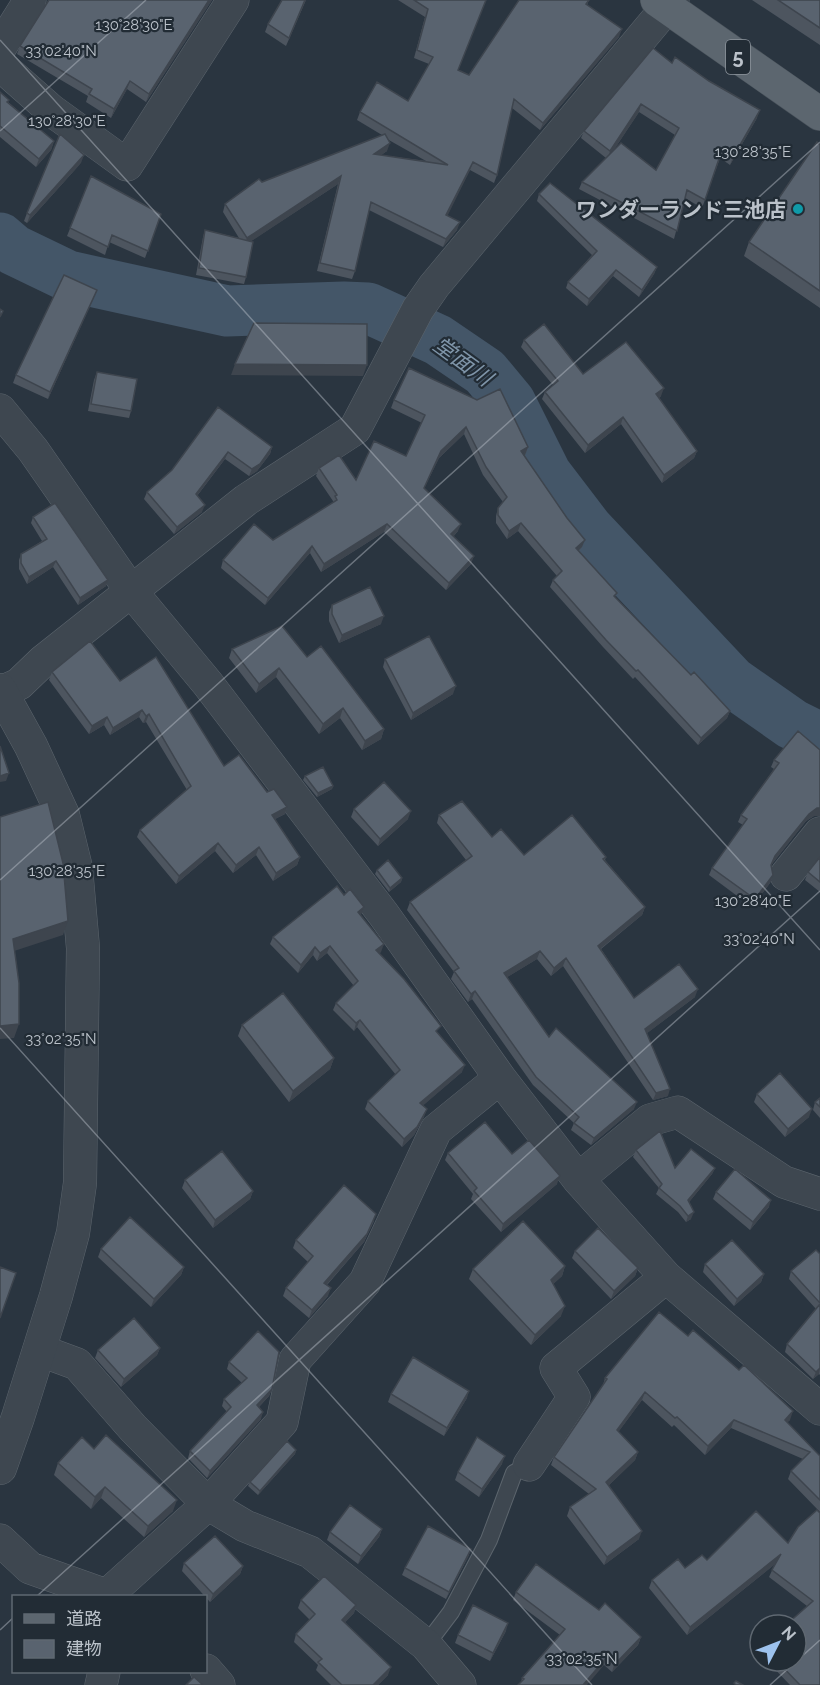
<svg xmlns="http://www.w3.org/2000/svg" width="820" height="1685" font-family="Raleway,'Noto Sans JP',sans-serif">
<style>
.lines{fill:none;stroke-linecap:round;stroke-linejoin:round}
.river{stroke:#445668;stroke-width:51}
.service-casing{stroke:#5c656d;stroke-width:18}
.minor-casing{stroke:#5c656d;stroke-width:33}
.tertiary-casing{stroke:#5c656d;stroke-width:34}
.primary-casing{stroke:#475059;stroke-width:34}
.service{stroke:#3e4750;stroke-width:16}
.minor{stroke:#3e4750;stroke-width:32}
.tertiary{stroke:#3e4750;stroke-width:33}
.primary{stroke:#5c666f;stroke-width:33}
.wall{fill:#4d555f;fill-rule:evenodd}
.shaded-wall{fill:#3e454e}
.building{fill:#59636f;stroke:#3e454e;stroke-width:1.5}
.ticks{fill:none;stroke:#bbc2ca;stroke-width:1.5;stroke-opacity:0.45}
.culture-dot{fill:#0f9aa8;stroke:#222c35;stroke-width:2}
.labels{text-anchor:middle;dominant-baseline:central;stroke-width:4.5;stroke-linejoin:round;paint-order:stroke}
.shield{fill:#222c35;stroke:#8d959d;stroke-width:1.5}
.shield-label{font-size:20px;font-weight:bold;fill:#bbc2ca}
.poi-label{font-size:21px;font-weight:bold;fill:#bbc2ca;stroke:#222c35;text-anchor:end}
.water-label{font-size:22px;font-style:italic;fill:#7f95a9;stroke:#222c35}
.ticks-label{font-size:15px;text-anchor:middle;fill:#bbc2ca;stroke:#222c35;stroke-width:4.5;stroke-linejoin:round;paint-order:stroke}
</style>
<rect width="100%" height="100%" fill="#2a3540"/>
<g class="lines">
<path class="river" d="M0 238 14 250 68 276 227 311 344 307 368 308 438 340 485 372 510 402 546 474 588 529 732 682 792 724 820 738"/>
<g class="service-casing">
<path id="service" d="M426 1645 451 1612 489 1540 514 1473 529 1465"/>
</g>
<g class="minor-casing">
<path id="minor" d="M0 48 30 0
M0 65 51 110 127 165 233 0
M0 410 33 450 131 591 208 684 384 915 500 1078 578 1179 666 1277 820 1409
M1 692 19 684 43 661 246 500 355 429 418 309 434 286 673 0
M786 875 820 833
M578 1179 650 1120 678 1112 784 1182 820 1194
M39 1350 77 1364 133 1428 208 1504 245 1526 310 1552 426 1645 460 1685
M529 1465 574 1397 556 1368 666 1277
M0 1540 30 1568 109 1596
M106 1596 208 1504 282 1422 295 1360 365 1282 436 1130 500 1078
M206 1670 219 1685
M101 1685 104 1672"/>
</g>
<g class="tertiary-casing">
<path id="tertiary" d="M0 690 31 746 63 815 76 868 83 948 80 1183 73 1233 56 1296 18 1417 0 1468"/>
</g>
<g class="primary-casing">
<path id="primary" d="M657 0 820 114"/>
</g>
<use href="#service" class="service"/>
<use href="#minor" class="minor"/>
<use href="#tertiary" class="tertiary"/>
<use href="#primary" class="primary"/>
</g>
<path class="wall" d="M48 0H212L146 102 127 89 111 118 86 102 88 96 17 54 20 46 48 1Z
M306 0 286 46 265 32 268 24Z
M398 0H486L458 70 469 75 589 0 587 5 619 37 540 130 512 108 497 175 494 183 470 170 447 215 457 230 443 247 369 210 355 271 352 279 317 271 338 184 251 241 246 277 244 284 196 275 203 237 205 230 239 238 223 212 225 204 262 182 382 135 357 120 360 112 408 101 429 64 414 58 425 17ZM387 139 426 161 381 155 387 151Z
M752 0H820V45Z
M672 63 709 81 757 118 730 165 720 158 702 208 685 198 674 239 579 189 582 182 606 158 581 138 584 131ZM639 112 675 135 656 170 613 151Z
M0 92 9 100 8 102 54 141 51 150 36 167 0 137Z
M820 145V308L744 256 749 242Z
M81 163 27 223 24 221 27 213Z
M91 176 161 214 145 258 109 242 105 255 67 236Z
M539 194 657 267 654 274 639 297 613 276 587 306 566 288 568 282 592 255 537 201Z
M94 297 48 399 13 383 16 375Z
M524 340 583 374 661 396 659 398 697 451 694 458 662 483 621 424 585 453 542 399 545 392 553 385 521 347Z
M97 372 131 411 129 418 88 411 94 380Z
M394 400 528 447 525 455 524 456 582 547 579 551 617 593 615 597 691 675 730 711 727 718 698 745 635 677 633 679 603 647 550 587 553 580 557 576 518 531 507 539 496 523V516L498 508 503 502 483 475 464 434 439 458 424 488 458 531 453 537 471 564 446 590 384 532 321 572 310 553 265 605 221 568 223 560 273 540 333 503V501L316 476 319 468 356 480 406 456 422 423 391 408Z
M218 407 272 447 270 454 257 471 249 476 225 459 197 496 202 512 174 534 144 499 147 492 172 470Z
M33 517 106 586 78 605 53 567 27 584 19 569V560L21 554 42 541 31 523Z
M332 605 381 624 339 643 329 621V612Z
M232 649 307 657 384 729 381 739 362 750 340 718 319 734 276 677 256 693 229 658Z
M385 659 453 694 411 720 383 667Z
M52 672 120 681 224 766 267 792 287 807 285 814 275 819 300 857 297 865 273 881 256 855 233 873 215 851 176 884 137 837 140 830 187 790 146 722 143 723 139 717 110 735 104 725 89 734 49 680Z
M798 731 814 816 806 821 772 864 771 866 773 875 770 883 752 907 709 875 712 868 743 825 738 822 741 815 774 769 771 767 774 760Z
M305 776 333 786 332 789 317 797 303 780Z
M354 809 408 819 378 846 351 817Z
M439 815 492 837 524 855 606 857 605 860 645 907 642 915 601 949 634 998 695 997 647 1033 668 1096 653 1100 563 966 551 976 537 959 507 977 549 1037 634 1109 591 1145 571 1130 574 1123 533 1085 472 999 468 1002 451 979 454 972 407 910 410 902 466 860 437 823Z
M820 857V892L805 880 808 872Z
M377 870 402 878 401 882 389 892 375 874Z
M344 895 364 907 360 915 381 952 379 953 438 1033 462 1072 423 1105 424 1117 414 1135 402 1147 365 1109 368 1101 396 1075 357 1027 354 1031 333 1010 336 1003 354 986 327 953 317 961 313 955 298 973 270 944 273 937Z
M242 1025 334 1058 330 1069 289 1102 238 1036Z
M757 1094 809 1117 785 1137 754 1102Z
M820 1098V1118L813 1110 815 1102Z
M636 1150 675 1168H715L712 1174 689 1202 691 1219 686 1222 678 1212 656 1194 659 1188 633 1157Z
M448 1153 512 1154 557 1184 501 1232 471 1199 473 1194 445 1160Z
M185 1180 253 1191 250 1199 213 1228 182 1188Z
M716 1192 769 1207 750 1230 713 1199Z
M374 1221 364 1242 327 1285 328 1296 309 1318 283 1296 286 1288 308 1262 293 1248 296 1240Z
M101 1249 184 1267 181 1275 151 1307 98 1257Z
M575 1251 638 1268 635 1276 611 1299 572 1258Z
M820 1254V1375L819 1374 813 1379 785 1352 787 1344 816 1309 789 1279 791 1271Z
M705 1264 764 1274 761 1282 734 1306 703 1272Z
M565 1266 562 1276 553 1284 561 1316 531 1345 469 1279 473 1269Z
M160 1348 157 1355 121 1387 95 1358 98 1350Z
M229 1362 272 1389 269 1396 259 1407 261 1419 207 1478 188 1458 190 1451 227 1412 222 1406 224 1399 242 1383 227 1369Z
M605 1378 790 1420 787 1422 820 1456V1512L788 1479 791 1471 803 1459 731 1428 705 1455 674 1425 672 1427 642 1400 618 1432 638 1452 635 1460 608 1486 639 1539 604 1565 567 1516 570 1507 589 1494 551 1465 554 1457 603 1385Z
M391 1394 467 1398 444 1436 388 1402Z
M94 1449 173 1511 144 1537 101 1498 91 1509 54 1475 58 1463Z
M296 1450 295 1454 258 1495 248 1486 250 1482Z
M502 1464 479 1497 455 1480 458 1472Z
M817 1510 820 1685H790L767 1661H796L807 1606 769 1577 775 1564 687 1635 649 1588 652 1580 707 1560 788 1543Z
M382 1529 379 1537 358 1564 327 1540 330 1532Z
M471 1549 468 1557 446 1599 402 1575 405 1568Z
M184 1563 243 1566 240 1574 210 1602 182 1571Z
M516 1592 599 1610 641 1637 638 1645 612 1672 604 1665 521 1683 522 1678 560 1635 513 1600Z
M301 1600 356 1605 354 1613 345 1622 388 1675 378 1685H331L316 1670 318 1665 294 1642 296 1634 310 1620 298 1608Z
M506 1631 490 1661 455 1643 458 1635Z"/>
<path class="shaded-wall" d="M209 0H212L146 102 149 94Z
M622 29 619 37 540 130 543 123Z
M130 81 127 89 111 118 114 109Z
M641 104 639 112 608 159 610 151Z
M760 110 757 118 730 165 733 157Z
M54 141 51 150 36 167 39 159Z
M390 143 387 151 371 162 374 154Z
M84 155 81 163 27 223 30 215Z
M473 162 470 170 444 223 446 215Z
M341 176 338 184 244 246 247 238Z
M460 222 457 230 443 247 446 239Z
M657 267 654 274 639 297 642 290Z
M616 270 613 276 587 306 589 299Z
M97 290 94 297 48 399 50 392Z
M235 364 367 365 363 376 231 375Z
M664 388 661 396 653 401 656 394Z
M623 417 621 424 585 453 588 445Z
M466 427 464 434 439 458 421 495 441 451Z
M272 447 270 454 257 471 249 476 252 469Z
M528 447 525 455 518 458 521 451Z
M697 451 694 458 662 483 664 475Z
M228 452 225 459 193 501 196 494Z
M205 505 202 512 174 534 177 527Z
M521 523 518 531 507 539 509 531Z
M387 524 384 532 321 572 324 564Z
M461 524 458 531 448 542 451 534Z
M585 540 582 547 574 555 576 548Z
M312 546 310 553 265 605 268 598Z
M474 556 471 564 446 590 449 583Z
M56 561 53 567 27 584 29 577Z
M108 580 106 586 78 605 80 598Z
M384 616 381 624 339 643 342 635Z
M279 668 276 677 256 693 259 684Z
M456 686 453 694 411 720 413 713Z
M343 708 340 718 319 734 323 724Z
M142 710 139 717 110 735 113 728Z
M730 711 727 718 698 745 701 738Z
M149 714 146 722 143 723 146 716Z
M107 717 104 725 89 734 92 726Z
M384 729 381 739 362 750 365 741Z
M9 773 6 781 0 782V776Z
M333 786 332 789 317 797 318 793Z
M287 807 285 814 269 822 272 815Z
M817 808H820V816H814L806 821 772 864 775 856 809 814Z
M411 811 408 819 378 846 380 839Z
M218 843 215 851 176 884 179 876Z
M259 847 256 855 233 873 236 865Z
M300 857 297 865 273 881 276 873Z
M773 875 770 883 752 907 755 899Z
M402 878 401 882 389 892 390 888Z
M364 907 361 915 355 920 358 912Z
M645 907 642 915 595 953 598 946Z
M68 921 63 935 8 953 13 939Z
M384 944 381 952 374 958 376 950Z
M330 946 327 953 317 961 320 953Z
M315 947 313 955 298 973 301 965Z
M540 951 537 959 501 981 504 973Z
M566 958 563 966 551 976 554 968Z
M698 989 695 997 642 1037 645 1029Z
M475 991 472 999 468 1002 471 994Z
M360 1020 357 1027 354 1031 356 1023Z
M19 1024 14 1038 0 1039V1026Z
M334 1058 330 1069 289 1102 293 1091Z
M465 1065 462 1072 418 1110 420 1103Z
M670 1089 668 1096 653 1100 656 1093Z
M637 1102 634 1109 591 1145 594 1138Z
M427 1109 424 1117 414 1135 402 1147 404 1139Z
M812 1109 809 1117 785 1137 788 1129Z
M715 1168 712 1174 686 1206 688 1200Z
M560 1176 557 1184 501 1232 503 1224Z
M253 1191 250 1199 213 1228 215 1220Z
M771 1200 769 1207 750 1230 753 1222Z
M694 1212 691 1219 686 1222 688 1216Z
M376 1214 364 1242 321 1291 324 1283Z
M565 1266 562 1276 547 1290 551 1280Z
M184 1267 181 1275 151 1307 154 1299Z
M638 1268 635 1276 611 1299 614 1291Z
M764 1274 761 1282 734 1306 737 1299Z
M331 1288 328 1296 309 1318 312 1310Z
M565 1306 561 1316 531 1345 535 1335Z
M160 1348 157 1355 121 1387 124 1379Z
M820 1368 819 1374 813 1379 816 1372Z
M272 1389 269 1396 254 1412 257 1405Z
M469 1391 467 1398 444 1436 447 1428Z
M645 1392 642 1400 614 1438 617 1430Z
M793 1411 790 1420 782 1428 785 1420Z
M263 1412 261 1419 207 1478 210 1471Z
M734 1420 731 1428 705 1455 708 1446Z
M296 1450 295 1454 258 1495 260 1491Z
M638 1452 635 1460 603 1491 606 1482Z
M505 1456 502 1464 479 1497 482 1489Z
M105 1487 101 1498 91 1509 95 1497Z
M177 1500 173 1511 144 1537 148 1526Z
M382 1529 379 1537 358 1564 361 1556Z
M642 1531 639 1539 604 1565 607 1557Z
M471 1549 468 1557 446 1599 449 1592Z
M781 1554 779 1561 687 1635 690 1627Z
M243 1566 240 1574 210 1602 213 1594Z
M356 1605 354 1613 340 1628 342 1620Z
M508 1623 506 1631 490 1661 493 1653Z
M641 1637 638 1645 612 1672 614 1665Z
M607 1657 604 1665 587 1685H583Z
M391 1667 388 1675 378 1685H373Z"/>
<path class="building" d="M49 0H209L149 94 130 81 114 109 89 94 92 89 20 46Z
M282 0H305L289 38 268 24Z
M414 0H486L458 70 469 75 519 0H589L586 4 622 29 543 123 514 99 497 175 473 162 446 215 460 222 446 239 371 202 355 271 320 263 341 176 247 238 225 204 259 179 262 182 385 134 390 143 374 154 448 165 360 112 377 82 408 101 433 57 417 50 428 9Z
M778 0H820V28Z
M653 48 672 63 675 57 709 81 760 110 733 157 722 150 705 200 687 190 677 231 582 182 621 143 656 170 679 128 641 104 610 151 584 131Z
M0 92 9 100 7 102 54 141 39 159 0 126Z
M60 134 84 155 30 215 27 213Z
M817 142 820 145V291L749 242Z
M91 176 161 214 148 251 112 235 108 247 70 228Z
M550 183 657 267 642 290 616 270 589 299 568 282 597 251 539 194Z
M205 230 253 242 246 277 199 268Z
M64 275 97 290 50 392 16 375Z
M0 309 3 311 0 317Z
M254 323 367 324V365L235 364Z
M544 324 583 374 626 342 664 388 656 394 697 451 664 475 623 417 588 445 545 392 558 381 524 340Z
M409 368 477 400 500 389 528 447 521 451 567 518 585 540 576 548 617 593 614 596 691 675 694 672 730 711 701 738 638 670 636 671 606 640 553 580 562 571 521 523 509 531 498 515V508L507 497 486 467 466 427 441 451 424 488 461 524 451 534 474 556 449 583 387 524 324 564 312 546 268 598 223 560 254 524 273 540 337 500 335 496 337 495 319 468 339 455 356 480 374 441 406 456 425 415 394 400Z
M97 372 137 379 131 411 91 404Z
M218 407 272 447 260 464 252 469 228 452 196 494 205 505 177 527 147 492 172 470Z
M55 503 108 580 80 598 56 561 29 577 21 563V554L47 539 33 517Z
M370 587 384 616 342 635 332 614V605Z
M282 626 307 657 321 646 384 729 365 741 343 708 323 724 279 668 259 684 232 649Z
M429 636 456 686 413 713 385 659Z
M90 641 120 681 156 657 224 766 239 755 267 792 274 789 287 807 272 815 300 857 276 873 259 847 236 865 218 843 179 876 140 830 191 786 149 714 146 716 142 710 113 728 107 717 92 726 52 672Z
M798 731 820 750V808H817L809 814 775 856 771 865 773 875 755 899 712 868 747 819 741 815 779 763 774 760Z
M0 746 9 773 0 776Z
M323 767 333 786 318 793 305 776Z
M384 782 411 811 380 839 354 809Z
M462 801 492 837 501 829 524 855 572 815 606 857 603 859 645 907 598 946 634 998 679 964 698 989 645 1029 670 1089 656 1093 566 958 554 968 540 951 504 973 549 1037 556 1028 637 1102 594 1138 574 1123 579 1117 536 1077 475 991 471 994 454 971 459 968 410 902 472 856 439 815Z
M48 802 63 863 68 921 13 939 19 983V1024L0 1026V817Z
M820 857V882L808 872Z
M388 860 402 878 390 888 377 870Z
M337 886 344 895 350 889 364 907 358 912 384 944 376 950 404 979 441 1026 436 1031 465 1065 420 1103 427 1109 417 1127 404 1139 368 1101 400 1070 360 1020 356 1023 336 1003 358 981 330 946 320 953 315 947 301 965 273 937Z
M283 993 334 1058 293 1091 242 1025Z
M780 1073 812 1109 788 1129 757 1094Z
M820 1098V1107L815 1102Z
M485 1122 512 1154 529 1140 560 1176 503 1224 474 1191 477 1188 448 1153Z
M660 1131 675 1168 691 1149 715 1168 688 1200 694 1212 688 1216 680 1206 659 1188 662 1184 636 1150Z
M222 1151 253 1191 215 1220 185 1180Z
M735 1169 771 1200 753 1222 716 1192Z
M344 1185 376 1214 367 1234 324 1283 331 1288 312 1310 286 1288 313 1256 296 1240Z
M130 1217 184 1267 154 1299 101 1249Z
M523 1221 565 1266 551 1280 565 1306 535 1335 473 1269Z
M598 1228 638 1268 614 1291 575 1251Z
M732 1240 764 1274 737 1299 705 1264Z
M816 1250 820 1254V1303L791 1271Z
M0 1267 16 1273 0 1318Z
M820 1304V1368L816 1372 787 1344Z
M659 1312 688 1336 693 1330 739 1370 744 1365 793 1411 785 1420 820 1456V1500L791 1471 810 1452 734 1420 708 1446 677 1417 675 1418 645 1392 617 1430 638 1452 606 1482 642 1531 607 1557 570 1507 596 1489 554 1457 607 1379 605 1378Z
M134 1318 160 1348 124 1379 98 1350Z
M258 1331 279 1352 272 1389 257 1405 263 1412 210 1471 190 1451 231 1407 224 1399 247 1378 229 1362Z
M413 1357 469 1391 447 1428 391 1394Z
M106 1435 177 1500 148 1526 105 1487 95 1497 58 1463 82 1437 94 1449Z
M477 1437 505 1456 482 1489 458 1472Z
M287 1441 296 1450 260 1491 250 1482Z
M350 1505 382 1529 361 1556 330 1532Z
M817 1510 820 1513V1685H800L777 1661H796V1625H786L813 1601 772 1570 781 1554 690 1627 652 1580 678 1559 685 1568 702 1555 707 1560 756 1511 788 1543 798 1527Z
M428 1526 471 1549 449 1592 405 1568Z
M215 1536 243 1566 213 1594 184 1563Z
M536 1564 599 1610 605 1603 641 1637 614 1665 607 1657 583 1685H518L524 1679 522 1678 565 1629 516 1592Z
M324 1576 356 1605 342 1620 391 1667 373 1685H342L318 1662 322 1659 296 1634 315 1614 301 1600Z
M473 1605 508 1623 493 1653 458 1635Z
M194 1677 203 1685H186Z
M736 1681 743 1685H736L734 1683Z"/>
<path class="ticks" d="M0 40 820 950M0 131 146 0M0 880 820 142M0 1028 592 1685M37 1596 820 891M0 1630 14 1617M770 1685 820 1640"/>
<circle class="culture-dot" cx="798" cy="209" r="6"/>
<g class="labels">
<rect class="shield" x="726" y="40" width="24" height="34" rx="4.5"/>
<g class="shield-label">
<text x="738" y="57">5</text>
</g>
<g class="poi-label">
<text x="786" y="209">ワンダーランド三池店</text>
</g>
<g class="water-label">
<text transform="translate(463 361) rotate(36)">堂面川</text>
</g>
</g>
<g class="ticks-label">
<text x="134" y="30">130°28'30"E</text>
<text x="61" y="56">33°02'40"N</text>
<text x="67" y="126">130°28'30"E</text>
<text x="753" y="157">130°28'35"E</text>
<text x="67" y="876">130°28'35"E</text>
<text x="753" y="906">130°28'40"E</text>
<text x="759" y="944">33°02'40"N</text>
<text x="61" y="1044">33°02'35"N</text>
<text x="582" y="1664">33°02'35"N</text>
</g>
<rect x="12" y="1595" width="195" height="78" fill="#222c35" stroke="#5f6871" stroke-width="1.5"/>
<rect x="24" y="1614" width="30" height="9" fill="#5c666f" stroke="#5f6871" stroke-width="1.5"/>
<text x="66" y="1625" font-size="18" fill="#bbc2ca">道路</text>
<rect x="24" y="1640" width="30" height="18" fill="#59636f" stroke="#5f6871" stroke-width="1.5"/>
<text x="66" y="1655" font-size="18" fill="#bbc2ca">建物</text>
<g transform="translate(778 1643) rotate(48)"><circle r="28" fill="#222c35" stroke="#5f6871" stroke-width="1.5"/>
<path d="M0-4.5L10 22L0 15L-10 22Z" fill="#9dc2ed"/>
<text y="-9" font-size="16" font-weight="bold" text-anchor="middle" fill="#bbc2ca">N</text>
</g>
</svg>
